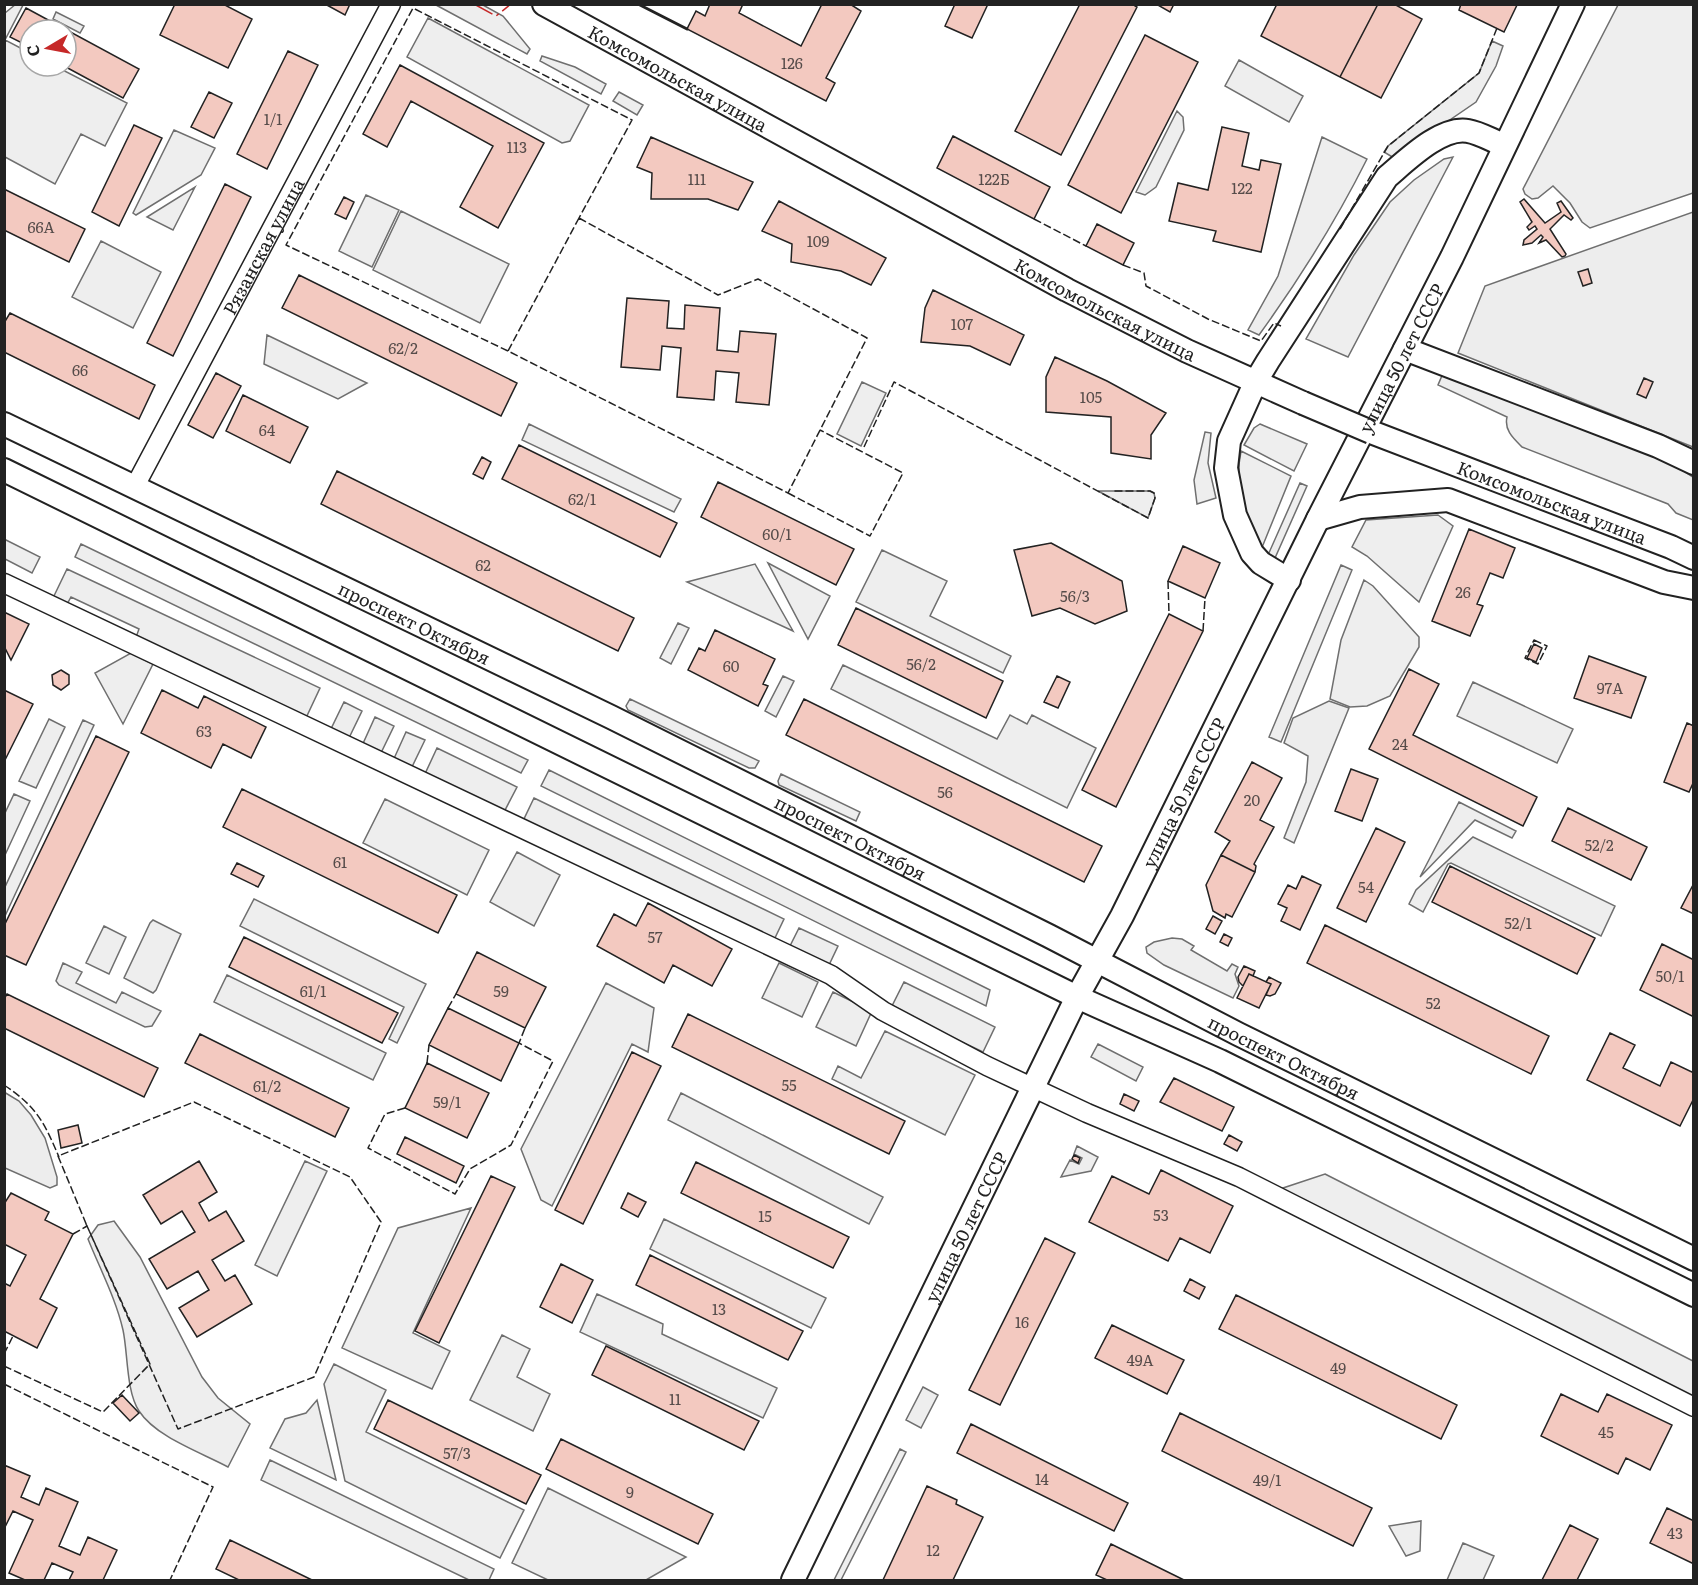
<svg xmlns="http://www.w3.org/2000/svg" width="1698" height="1585" font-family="Literata,serif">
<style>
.green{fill:#eee;stroke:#6f6f6f;stroke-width:1.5}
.parking{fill:#ededed;stroke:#6f6f6f;stroke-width:1.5}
.building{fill:#f3c9c0;stroke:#222;stroke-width:1.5}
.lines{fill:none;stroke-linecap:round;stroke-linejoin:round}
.minor-casing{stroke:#222;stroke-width:21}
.major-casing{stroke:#222;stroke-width:26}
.minor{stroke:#fff;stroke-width:18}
.major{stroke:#fff;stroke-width:22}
.major-bridge-casing{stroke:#222;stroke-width:26;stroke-linecap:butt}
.major-bridge{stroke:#fff;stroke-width:22}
.fence{stroke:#222;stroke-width:1.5;stroke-dasharray:8 3;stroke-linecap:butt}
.wall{stroke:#222;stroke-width:3}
.power{stroke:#c62828;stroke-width:1.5;stroke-dasharray:21 4.5 3 4.5;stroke-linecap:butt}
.labels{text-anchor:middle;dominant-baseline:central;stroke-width:4.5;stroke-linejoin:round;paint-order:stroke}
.number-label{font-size:15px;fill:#564c4a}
.street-label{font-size:18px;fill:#222;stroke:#fff}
</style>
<rect width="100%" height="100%" fill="#fff"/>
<path class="green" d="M16 4 23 5 5 40 30 53V66H55L127 103 105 146 81 134 55 184 5 157V13Z
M436 5H483L503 16 530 49 527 54Z
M1618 5H1693V193L1590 228 1582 222 1570 203 1553 186 1538 198 1532 199 1525 194 1523 189Z
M56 12 84 26 80 33 53 19Z
M428 18 589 105 570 141 562 143 407 57Z
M1492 41 1503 46 1496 66 1476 102 1394 158 1384 152 1388 146 1479 73Z
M542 56 575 67 606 84 601 94 540 61Z
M1239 60 1303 96 1289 122 1225 86Z
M619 92 643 105 637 115 613 101Z
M1177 111 1183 117 1184 130 1156 187 1145 195 1136 192Z
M174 130 215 148 201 175 136 215 133 213Z
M1322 137 1367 159C1335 223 1301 277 1259 335L1248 330 1278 276Z
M1453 157 1348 357 1306 339 1354 255 1390 202 1414 180 1444 159Z
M195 187 173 230 147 217Z
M366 195 399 210 372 267 339 251Z
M401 211 509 264 480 323 373 270Z
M101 241 161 272 133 328 72 297Z
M267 335 367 383 338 399 264 364Z
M1444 371 1676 466 1693 477V520L1676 513 1668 504 1522 447C1513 438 1504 430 1507 417L1438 385Z
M862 382 886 393 861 446 837 434Z
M529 424 681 499 674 512 522 440Z
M1260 424 1307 444 1294 471 1244 445 1254 428Z
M1205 432 1211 433 1208 463 1216 498 1197 504 1194 480Z
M1241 451 1291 476 1261 550C1243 522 1234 485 1241 451Z
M1300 483 1307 486 1275 558 1268 555Z
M1098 491H1150L1154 493 1155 498 1148 518Z
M1438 515 1453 526 1419 602 1367 556 1352 547 1366 520Z
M4 539 40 557 32 573 5 559Z
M81 544 528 760 521 773 75 557Z
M882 550 947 581 930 616 1011 656 1003 673 856 602Z
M768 563 830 596 808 639Z
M755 564 793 631 687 582Z
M1341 565 1352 570 1281 742 1269 737Z
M67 569 320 688 305 720 135 640 139 629 71 597 66 606 52 600Z
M1364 580 1373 586 1419 637V647L1390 696 1367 706 1350 707 1330 699 1341 640Z
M678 623 689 628 671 664 660 658Z
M131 653 153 664 123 724 95 673Z
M843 665 997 739 1010 715 1027 724 1032 715 1096 748 1067 808 831 689Z
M783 676 794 681 776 717 765 711Z
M1473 682 1573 729 1557 763 1457 716Z
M630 699 759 761 755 768H749L628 710 626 706Z
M344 702 362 711 347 742 329 733Z
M375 717 394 726 379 757 361 748Z
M49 719 65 727 36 788 19 781Z
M83 720 94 725 5 916V887Z
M406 732 425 740 410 771 392 763Z
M437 748 517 787 503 814 424 776Z
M549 770 990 990 986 1006 541 786Z
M781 774 860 812 856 821 779 785 778 781Z
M14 794 30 801 5 855V813Z
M534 798 784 919 773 942 523 821Z
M385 799 489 850 467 895 363 843Z
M1459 802 1516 831 1512 838 1475 820 1420 877Z
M1473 837 1615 906 1601 936 1451 863 1448 864 1423 912 1409 904 1416 890Z
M517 852 560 875 534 926 490 902Z
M254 899 426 984 397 1043 389 1039 404 1007 240 926Z
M153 920 181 934 156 990 153 993 124 978 150 923Z
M104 926 126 937 109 974 86 963Z
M799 928 838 946 829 965 790 946Z
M1172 938 1182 939 1194 946 1191 950 1227 971 1232 964 1238 967 1235 974 1239 986 1233 998 1164 965 1147 953 1146 947 1154 942Z
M63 963 82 972 76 983 116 1003 122 992 161 1011 152 1026 145 1027 59 985 56 981Z
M779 963 818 982 802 1017 762 998Z
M227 975 386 1053 373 1080 214 1002Z
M904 982 995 1027 983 1052 891 1008Z
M606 983 654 1008 648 1052 632 1044 552 1206 541 1200 521 1149Z
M833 992 872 1011 856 1046 816 1027Z
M885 1031 975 1075 945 1135 832 1079 838 1066 861 1078Z
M1098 1044 1143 1067 1136 1081 1091 1057Z
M681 1093 883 1197 869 1224 668 1120Z
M1077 1146 1098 1157 1091 1171 1061 1177 1070 1160 1079 1164 1082 1158 1074 1154Z
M305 1161 327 1171 277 1276 255 1265Z
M1325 1174 1693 1361V1398L1277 1190Z
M471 1208 413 1333 450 1351 432 1389 342 1348 398 1228Z
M664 1219 826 1298 811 1328 650 1249Z
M114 1221 140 1257 202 1377 218 1398 250 1424 228 1467C200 1452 156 1437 139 1411 126 1391 128 1353 123 1330 116 1299 100 1269 88 1239L98 1225Z
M597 1294 663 1324 662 1334 777 1388 763 1418 580 1332Z
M502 1335 530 1349 517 1377 550 1394 533 1431 470 1400Z
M334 1364 386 1390 366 1432 524 1510 500 1558 345 1481 324 1384Z
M923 1387 938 1395 921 1428 906 1420Z
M317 1400 336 1480 270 1448 285 1419 306 1413Z
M900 1449 906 1452 841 1580H834Z
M270 1460 494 1569 489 1580H469L261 1480Z
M548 1488 686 1557 646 1580H548L512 1563Z
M1421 1521 1420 1551 1406 1556 1389 1526Z
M1463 1543 1494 1556 1483 1580H1447Z"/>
<path class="parking" d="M1693 212V447L1458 353 1485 286Z
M1329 701 1349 708 1294 843 1284 838 1306 782 1308 756 1284 743 1293 718Z
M4 1092 19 1101 31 1115 45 1138 57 1177V1185L50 1188 5 1168Z"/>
<path class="building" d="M175 4H223L252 19 228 68 160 35Z
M325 4H350L345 15Z
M710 4H743L739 13 801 46 822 4H850L861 11 826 78 835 83 826 101 687 29 696 11 705 16Z
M955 4H988L972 38 945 26Z
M1080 4H1132L1137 7 1061 155 1015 131Z
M1156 4H1174L1170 12Z
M1277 4H1378L1340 77 1261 36Z
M1378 4H1394L1422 19 1381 98 1340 77Z
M1461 4H1515L1517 5 1504 32 1459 10Z
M26 8 139 69 123 98 64 66H66V30H30V47L10 37Z
M1145 35 1198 62 1121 213 1068 185Z
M288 51 318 65 267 169 237 154Z
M400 65 544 143 498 228 460 207 493 146 411 101 387 147 363 134Z
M209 92 232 103 214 138 191 127Z
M134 125 162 138 119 226 92 212Z
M1222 127 1249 133 1242 166 1259 170 1261 160 1281 164 1261 252 1213 241 1216 231 1169 221 1178 183 1208 190Z
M953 136 1050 187 1034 219 937 168Z
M651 137 753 182 738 210 708 199H651L652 173 637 167Z
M225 184 251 197 173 356 147 343Z
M4 189 85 229 69 262 4 230Z
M344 197 354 202 346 219 335 214Z
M1524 199 1545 223 1561 212 1557 203 1561 201 1573 218 1571 220 1564 215 1550 229 1566 254 1565 256 1562 257 1546 240 1539 243 1543 237 1541 235 1532 243 1523 245 1524 240 1537 229 1535 226 1529 230 1527 227 1532 222 1520 202Z
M779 201 886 258 871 285 841 271 791 262 792 244 762 231Z
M1097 224 1134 243 1123 265 1086 246Z
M1588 269 1592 283 1583 286 1578 272Z
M299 275 517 383 501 416 282 308Z
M933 290 1024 335 1010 365 970 346 921 342 925 308Z
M627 298 669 301 667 328 684 329 685 305 720 308 717 350 738 352 740 331 776 334 769 405 736 402 739 373 716 371 714 400 677 397 681 348 662 346 660 370 621 367Z
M10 313 155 385 139 419 4 352V323Z
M1055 357 1107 381 1166 413 1151 435V459L1111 453V417L1046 412V377Z
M216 373 241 386 213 438 188 425Z
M1644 378 1653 382 1646 398 1637 394Z
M243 395 308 427 290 463 226 431Z
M519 445 677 523 660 557 502 479Z
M482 457 491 462 483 479 473 474Z
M337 471 634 618 618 651 321 504Z
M718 482 854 549 836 585 701 517Z
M1469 529 1515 548 1503 578 1490 573 1477 604 1483 606 1470 636 1432 621Z
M1051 543 1122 581 1127 611 1095 624 1060 608 1032 616 1014 550Z
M1183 546 1220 563 1205 598 1168 581Z
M856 608 1003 681 986 718 838 645Z
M4 612 29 624 11 660 4 646Z
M1169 614 1203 631 1116 807 1082 790Z
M715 630 775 659 763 684 768 686 758 706 688 670 699 648 705 651Z
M1534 644 1542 648 1536 662 1527 658Z
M1589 656 1646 677 1631 718 1574 698Z
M1409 669 1439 684 1413 735 1537 797 1523 826 1369 749Z
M61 670 69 675V684L61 690 53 685 52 675Z
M1057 676 1070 682 1058 708 1044 702Z
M4 690 33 704 4 762Z
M162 690 198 708 204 696 266 727 251 758 223 744 211 768 141 733Z
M804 699 1102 846 1084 882 786 735Z
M1687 723 1694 726V781L1689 792 1664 782Z
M96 736 129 752 26 965 4 955V926Z
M1252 762 1282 778 1260 820 1274 827 1254 864 1256 866 1255 872 1221 855 1230 841 1215 832Z
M1351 769 1378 779 1362 821 1335 811Z
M242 789 457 895 438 933 223 827Z
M1568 808 1647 847 1631 880 1552 841Z
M1376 828 1405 842 1366 922 1337 908Z
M1221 855 1255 872 1232 917 1226 914 1225 918 1213 911 1206 885Z
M237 863 264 876 258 887 231 874Z
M1450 866 1595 938 1577 974 1432 902Z
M1302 876 1321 885 1300 930 1281 921 1287 908 1278 904 1288 885 1296 889Z
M1694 883V914L1681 908Z
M648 903 732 949 712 986 673 965 664 983 597 946 614 914 636 926Z
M1213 916 1222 921 1215 934 1206 929Z
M1325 925 1549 1036 1531 1074 1307 963Z
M1224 934 1232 938 1228 946 1220 942Z
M244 937 398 1013 382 1043 229 967Z
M1662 944 1694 960V1017L1640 990Z
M477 952 546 987 525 1028 456 994Z
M1244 966 1255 971 1253 976 1249 974 1243 986 1239 982 1238 977Z
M1249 974 1271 984 1259 1008 1237 998Z
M1269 977 1281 983 1275 994 1270 996 1266 995 1271 984 1266 982Z
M7 994 158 1068 144 1097 4 1028V999Z
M448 1008 519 1043 501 1081 429 1045Z
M688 1014 905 1121 889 1154 672 1047Z
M1610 1033 1635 1045 1623 1068 1660 1086 1671 1062 1694 1073V1098L1680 1126 1587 1080Z
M200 1034 349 1108 335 1137 185 1063Z
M632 1052 661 1066 583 1224 555 1210Z
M427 1063 489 1093 467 1138 405 1108Z
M1174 1078 1234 1107 1222 1131 1160 1102Z
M1124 1094 1139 1101 1134 1111 1120 1104Z
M78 1125 82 1143 61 1148 58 1130Z
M1229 1135 1242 1142 1237 1151 1224 1144Z
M405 1137 464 1166 456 1183 397 1154Z
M1074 1155 1080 1158 1078 1163 1072 1159Z
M199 1161 217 1192 199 1203 209 1221 226 1211 244 1241 212 1260 225 1281 235 1275 252 1304 197 1337 179 1308 209 1290 198 1271 167 1289 149 1259 195 1232 182 1211 161 1224 143 1195Z
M696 1162 849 1237 833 1268 681 1193Z
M1161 1170 1233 1206 1210 1253 1180 1238 1168 1261 1089 1222 1112 1176 1149 1194Z
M491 1176 515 1187 439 1343 415 1331Z
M11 1193 49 1212 45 1220 73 1234 40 1299 57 1308 37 1348 4 1331V1283L10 1286 26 1255 4 1244V1204Z
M628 1193 646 1202 638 1217 621 1208Z
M1045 1238 1075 1253 1000 1405 969 1390Z
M650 1255 803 1331 788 1360 636 1285Z
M561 1264 593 1280 572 1323 540 1307Z
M1190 1279 1205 1287 1199 1299 1184 1291Z
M1236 1295 1457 1405 1441 1439 1219 1329Z
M1112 1325 1184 1360 1167 1394 1095 1358Z
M606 1346 759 1421 744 1450 592 1375Z
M1561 1394 1598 1412 1607 1394 1672 1425 1650 1470 1626 1458 1618 1474 1541 1436Z
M122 1395 139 1413 130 1421 113 1403Z
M388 1400 541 1475 526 1504 374 1429Z
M1180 1413 1372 1508 1353 1546 1162 1451Z
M971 1424 1128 1503 1114 1531 957 1453Z
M561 1439 713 1514 698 1544 546 1469Z
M4 1465 30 1476 21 1497 39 1505 46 1488 78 1502 59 1546 80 1555 88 1537 117 1550 103 1580H69L73 1572 52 1563 44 1580H25L9 1573 33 1520 13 1511 4 1529Z
M927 1486 957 1500 956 1504 983 1517 953 1580H883Z
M1667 1508 1694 1521V1564L1650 1543Z
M1570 1525 1598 1539 1577 1580H1542Z
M230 1540 312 1580H239L216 1569Z
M1111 1544 1184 1580H1107L1096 1575Z"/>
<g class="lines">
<g class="minor-casing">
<g id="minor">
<path id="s1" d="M134 488 391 4"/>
<path d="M4 583 831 975 883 1011 987 1066 1087 1113 1239 1177 1694 1407"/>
</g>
</g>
<g class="major-casing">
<g id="major">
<path id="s2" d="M544 4 1067 290 1187 351 1303 403"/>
<path d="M1405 349 1658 446 1694 463"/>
<path id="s3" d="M4 424 611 717 1049 936 1238 1034 1694 1259"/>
<path id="s4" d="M1371 432 1671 547 1694 558"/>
<path d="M4 470 1077 997 1220 1061 1694 1295"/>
<path d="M1318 519 1360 507 1448 500 1664 582 1694 588"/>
<path d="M1289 580 1261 563 1252 553 1235 515 1226 468 1229 441 1256 381 1268 361 1387 177C1406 161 1441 126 1468 131 1480 133 1493 141 1504 145"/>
<path id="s5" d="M793 1580 1077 997 1122 916 1318 519 1452 257 1573 4"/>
</g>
</g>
<use href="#minor" class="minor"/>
<use href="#major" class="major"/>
<g class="major-bridge-casing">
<path id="major-bridge" d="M1303 403 1371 432"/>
</g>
<use href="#major-bridge" class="major-bridge"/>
<path class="fence" d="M579 218 718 295 758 279 867 338 788 493 508 351Z
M1034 219 1086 246
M1340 229 1388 146 1479 73 1497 28
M1123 265 1144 273 1146 286 1208 319 1261 341 1274 323 1281 326
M508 351 286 245 413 8 632 120 579 218
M864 447 894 382 1148 518 1155 498 1154 493 1150 491H1112
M788 493 870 536 903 473 820 430
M1168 581 1169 614
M1203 631 1205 598
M1534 640 1547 646 1538 664 1525 658Z
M448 1008 456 994
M427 1063 429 1045
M4 1085C37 1107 44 1122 59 1157
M405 1108 385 1114 368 1148 455 1194 470 1169 511 1145 553 1061 519 1043 525 1028
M73 1234 87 1226 86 1224
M4 1354 13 1336
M4 1366 103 1412 150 1364 87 1226 58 1156 194 1102 350 1177 381 1222 314 1377 178 1429 87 1226
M4 1384 213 1487 170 1580"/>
<path class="wall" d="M638 4 687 29"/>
<path class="power" d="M474 4 496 16 511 4"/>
</g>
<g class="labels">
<g class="number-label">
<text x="792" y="62">126</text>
<text x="273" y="118">1/1</text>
<text x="517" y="146">113</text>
<text x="697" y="178">111</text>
<text x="994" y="178">122Б</text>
<text x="1242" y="187">122</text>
<text x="41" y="226">66А</text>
<text x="818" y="240">109</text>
<text x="962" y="323">107</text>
<text x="403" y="347">62/2</text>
<text x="80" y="369">66</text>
<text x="1091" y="396">105</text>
<text x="267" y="429">64</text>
<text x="582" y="498">62/1</text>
<text x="777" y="533">60/1</text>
<text x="483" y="564">62</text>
<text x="1463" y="591">26</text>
<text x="1075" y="595">56/3</text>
<text x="921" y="663">56/2</text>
<text x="731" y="665">60</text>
<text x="1610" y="687">97А</text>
<text x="204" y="730">63</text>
<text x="1400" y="743">24</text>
<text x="945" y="791">56</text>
<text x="1252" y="799">20</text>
<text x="1599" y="844">52/2</text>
<text x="340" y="861">61</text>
<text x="1366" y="886">54</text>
<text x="1518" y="922">52/1</text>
<text x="655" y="936">57</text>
<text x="1670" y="975">50/1</text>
<text x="313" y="990">61/1</text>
<text x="501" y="990">59</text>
<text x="1433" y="1002">52</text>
<text x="789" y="1084">55</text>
<text x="267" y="1085">61/2</text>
<text x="447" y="1101">59/1</text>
<text x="1161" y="1214">53</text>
<text x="765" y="1215">15</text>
<text x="719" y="1308">13</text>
<text x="1022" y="1321">16</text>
<text x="1140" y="1359">49А</text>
<text x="1338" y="1367">49</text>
<text x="675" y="1398">11</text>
<text x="1606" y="1431">45</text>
<text x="457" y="1452">57/3</text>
<text x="1042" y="1478">14</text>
<text x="1267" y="1479">49/1</text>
<text x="630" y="1491">9</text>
<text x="1675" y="1532">43</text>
<text x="933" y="1549">12</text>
</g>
<g class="street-label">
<text stroke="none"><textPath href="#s2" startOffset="153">Комсомольская улица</textPath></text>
<text stroke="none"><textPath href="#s1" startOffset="274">Рязанская улица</textPath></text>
<text stroke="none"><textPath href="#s2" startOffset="639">Комсомольская улица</textPath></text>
<text stroke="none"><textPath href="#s5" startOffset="1365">улица 50 лет СССР</textPath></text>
<text stroke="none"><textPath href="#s4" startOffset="194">Комсомольская улица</textPath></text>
<text stroke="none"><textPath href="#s3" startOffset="456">проспект Октября</textPath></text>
<text stroke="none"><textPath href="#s5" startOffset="879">улица 50 лет СССР</textPath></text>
<text stroke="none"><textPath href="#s3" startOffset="942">проспект Октября</textPath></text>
<text stroke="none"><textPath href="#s3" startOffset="1428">проспект Октября</textPath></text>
<text stroke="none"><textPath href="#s5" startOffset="393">улица 50 лет СССР</textPath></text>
</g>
</g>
<rect width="1698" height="1585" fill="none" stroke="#222222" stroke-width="12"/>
<g transform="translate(48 48) rotate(260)"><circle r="28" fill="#ffffff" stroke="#a7a7a7" stroke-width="1.5"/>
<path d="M0-4.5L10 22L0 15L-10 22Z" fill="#c62828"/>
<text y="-9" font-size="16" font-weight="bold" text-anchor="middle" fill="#222222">С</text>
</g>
</svg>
